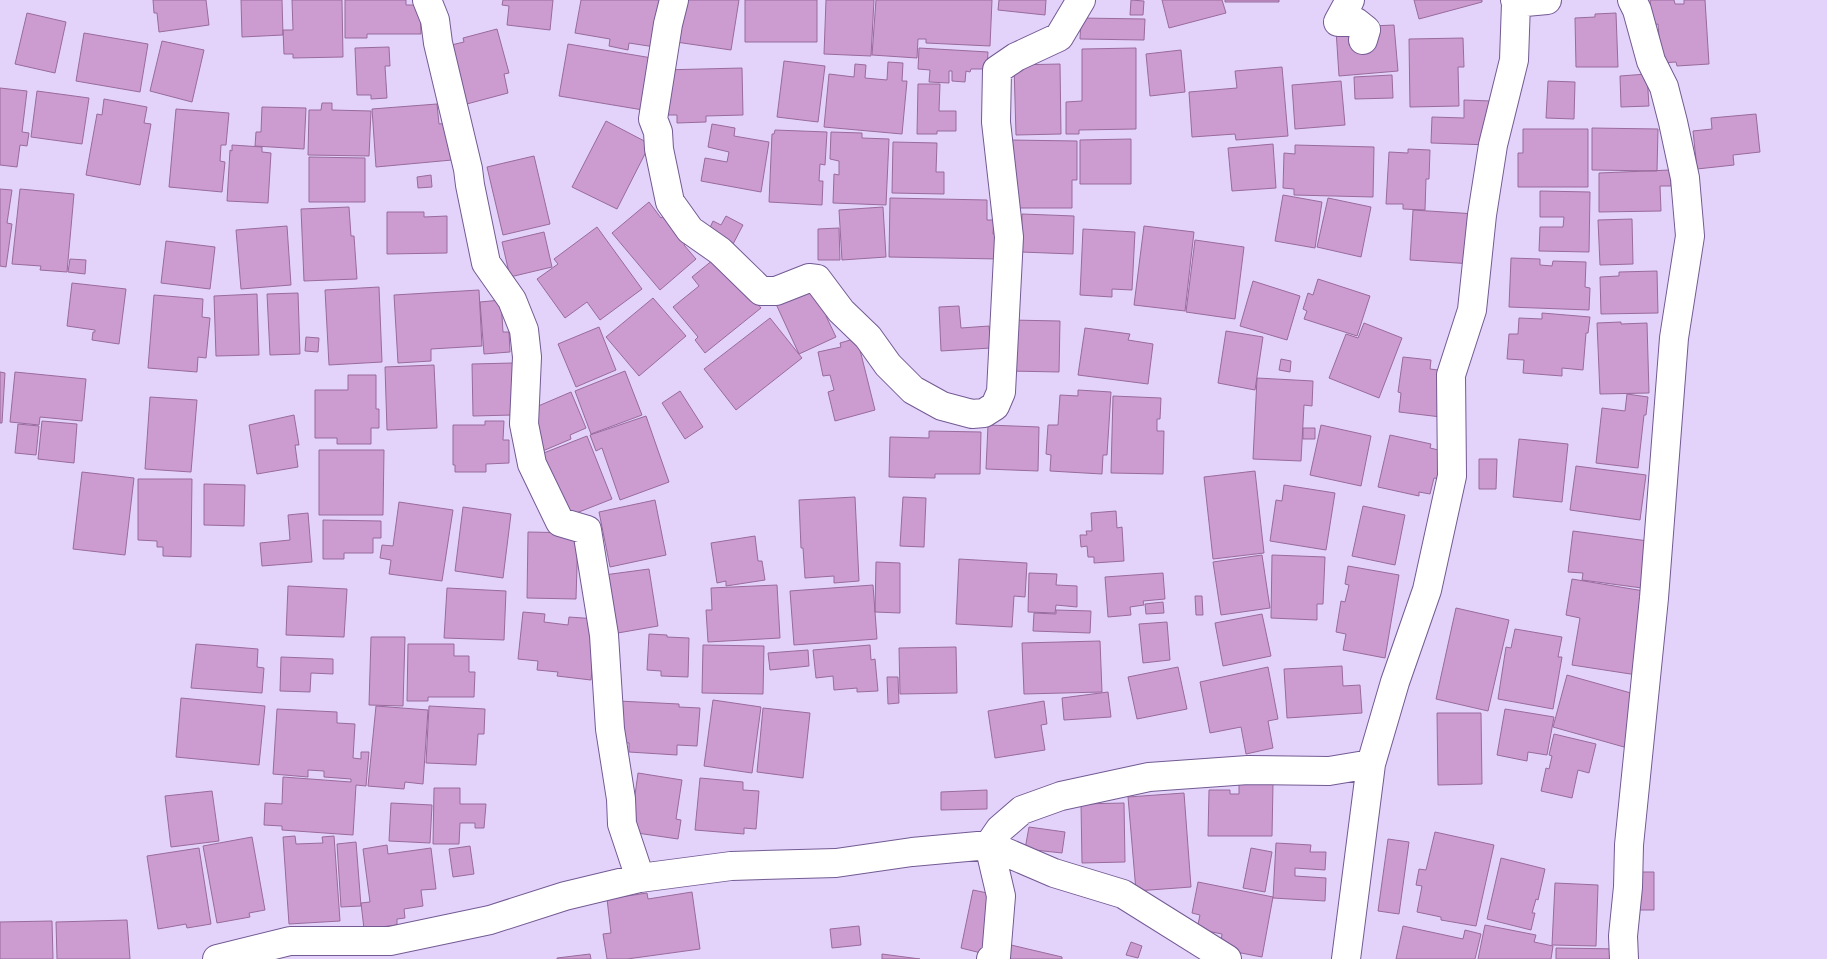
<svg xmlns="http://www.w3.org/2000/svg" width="1827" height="959" font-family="'Varela Round',sans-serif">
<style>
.building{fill:#cc9bd0;stroke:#996b9d}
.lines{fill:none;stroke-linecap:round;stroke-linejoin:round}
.minor-casing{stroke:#735a93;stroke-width:30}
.minor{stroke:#fff;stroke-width:28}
</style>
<rect width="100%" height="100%" fill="#e3d3fa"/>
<path class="building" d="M153 0H206L209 25 159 32 157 13H154Z
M241 0H282L283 35 242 37Z
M292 0H342L343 57 293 58V54H284L283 30H293Z
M345 0H406V5H417L420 10 421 34H367V38H345Z
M503 0H553L550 30 507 25 509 6 502 5Z
M581 0H664L655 47 629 43 628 50 609 46 610 39 575 33Z
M676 0H739L731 50 669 41Z
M745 0H817V42H745Z
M826 0H874L871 56 824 54Z
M876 0H992L990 46 926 43V39H918L917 58 872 55Z
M999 0H1046L1045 15 998 10Z
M1131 0 1144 1 1143 15H1130Z
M1162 0H1222L1226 13 1169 28Z
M1225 0H1279V2H1225Z
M1414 0H1482V2L1419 19Z
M1650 0H1674L1675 4H1684V0H1705L1709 64 1677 66 1676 62 1661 63 1658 24 1652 25Z
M27 13 66 22 55 73 15 64Z
M1616 13 1618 67H1576L1575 18 1595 17V14Z
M1081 18 1145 19 1144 40 1080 39Z
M1394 25 1398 71 1339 76 1336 30 1356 28 1358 49 1374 48 1372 26Z
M497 29 509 73 504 74 508 93 463 105 447 46 464 42 463 38Z
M84 33 148 44 140 92 76 81Z
M1463 38 1464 67H1458L1459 106 1410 107 1409 39Z
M162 41 204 50 192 102 150 91Z
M568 44 658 59 649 111 559 96Z
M389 47 390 66H385L387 98 371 99V95H357L355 48Z
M919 48 988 52 987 69H971L970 72 966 71 965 82 952 81V71H949V83L929 82 930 70 918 69Z
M1136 48V129L1079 130V134H1066V102L1082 101V49Z
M1181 50 1185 92 1150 96 1146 54Z
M784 61 825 66 818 122 777 117Z
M888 62 903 63 902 81H907L902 134 824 127 829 74 854 77 855 64 866 65 865 78 887 80Z
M1060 64 1061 134 1016 135 1014 65Z
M1282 67 1288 136 1236 140 1235 134 1192 137 1189 92 1237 88 1235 71Z
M742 68 743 115 706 116V122L677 123V115H662L661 70Z
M1647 74 1649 106 1621 107 1620 76Z
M1392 75 1393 98 1355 99 1354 77Z
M1341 81 1345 125 1295 129 1292 85Z
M1548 81 1575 82 1574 119 1546 118Z
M918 84H940L939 111H956V131H937V134H917Z
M0 88 27 91 22 132 29 133 27 146 20 145 17 167 0 165Z
M37 91 89 98 82 144 31 137Z
M104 99 147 107 144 123 151 124 140 185 86 175 97 114 102 115Z
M1464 100 1491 101 1490 145 1431 143 1432 117 1464 118Z
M322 103H332V110L371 111 369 156 308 155 309 110H321Z
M437 104 439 124 449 123 452 160 376 167 372 109Z
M262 107 306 108 304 149 255 146 256 132H261Z
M176 109 229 113 226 145H221L220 161 225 162 222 192 169 187Z
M1756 114 1760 152 1733 155 1734 165 1697 169 1693 131 1712 129 1711 118Z
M606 121 650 144 617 209 572 187Z
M712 124 735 128 734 136 769 142 761 192 701 181 705 158 727 162 729 152 708 147Z
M1592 128 1658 129 1657 171 1592 170Z
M1523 129H1588V187H1518V153H1523Z
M775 130 827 132 825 165 820 164 819 181H823L822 205 769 202 772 134H774Z
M831 132 862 133V138L889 139 886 205 833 203 834 174 839 175V161L830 159Z
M1131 139V184H1080V140Z
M1010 140 1077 141V180H1072V208H1016V173H1010Z
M893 142 937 143 936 172H944V194L892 193Z
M1273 144 1276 188 1232 191 1228 148Z
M232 145 262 147V152L271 153 268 203 227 201 230 150 232 151Z
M1295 145 1374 147 1373 197 1294 195V189L1283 188 1284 153 1295 154Z
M1408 149 1430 150 1429 179H1426L1425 210 1403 209V204H1386L1389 152 1408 153Z
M534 156 550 224 503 235 487 167Z
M309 157 365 158V202H309Z
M1670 170 1671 186H1660L1661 211 1599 212V173Z
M431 175 432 187 418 188 417 177Z
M0 189 12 190 7 223 12 224 6 267 0 266Z
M20 189 74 194 67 272 40 270 41 266 12 264Z
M1540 191 1590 192 1589 252 1539 251 1540 227H1563L1564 217H1540Z
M1283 195 1322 202 1315 248 1275 241Z
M890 198 987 200V220H994L993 234H1000V259L889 257Z
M1328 198 1371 207 1361 257 1317 247Z
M649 202 661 218 664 216 686 242 684 245 696 259 660 290 612 233Z
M349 207 351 236H354L357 279 304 281 301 209Z
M883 207 886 257 842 260 839 210Z
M1413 210 1476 214 1473 264 1410 260Z
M387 212H424V217L447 216V253L387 254Z
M1022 214 1074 216 1073 254 1021 252Z
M726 216 743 225 732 246 708 232 713 221 721 225Z
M1632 219 1633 264 1600 265 1598 220Z
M287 226 291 285 241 289 236 230Z
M1144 226 1194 232 1185 311 1134 305Z
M597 227 642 289 600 320 587 302 565 318 537 279 558 264 554 259Z
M839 228 840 260H818V229Z
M1083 229 1135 232 1132 290 1112 289V297L1080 295Z
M544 232 552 267 510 277 502 242Z
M1195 240 1244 247 1235 319 1186 312Z
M166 241 215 247 210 289 161 283Z
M719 255 761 308 705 353 695 340 698 337 673 307 699 286 692 277Z
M1511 258 1540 259V265L1552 266 1553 261 1586 262 1585 287 1590 288 1589 310 1509 307Z
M70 259 86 260 85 274 68 272Z
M1657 271 1658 313 1601 314 1600 277 1619 276V272Z
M1318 279 1370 296 1357 336 1304 319 1307 311 1303 309 1308 293 1313 295Z
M813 281 829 314 826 316 836 337 799 354 776 304Z
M1253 281 1300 296 1287 340 1240 326Z
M72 283 126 289 119 344 92 340 93 332H95V330L67 326Z
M379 287 382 362 329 365 325 290Z
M479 290 482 346 431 349V361L398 363 394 295Z
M298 293 300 354 270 355 267 294Z
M257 294 259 355 216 356 214 296Z
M154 295 203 299 202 317 210 318 206 358 198 357 197 372 148 368Z
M653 298 686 336 639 376 606 337Z
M501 300 503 332H509L510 352 484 354 480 302Z
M959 306 961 328 989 326 991 348 941 351 939 307Z
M1542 313 1590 317 1588 333H1586L1583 370 1562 368V376L1523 373 1524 360 1507 359 1509 334H1518L1519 318 1542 319Z
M770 318 802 358 736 410 704 369Z
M1010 320 1060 321 1059 372 1009 371Z
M1621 322V324L1647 323 1649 393 1600 394 1597 323Z
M1364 323 1402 338 1379 398 1329 378 1346 334 1358 338Z
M599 327 616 370 576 387 558 344Z
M1085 328 1130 334 1128 340 1153 344 1148 384 1078 375Z
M1226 331 1263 337 1255 390 1218 383Z
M306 337 319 338 318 352 305 351Z
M857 338 875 410 835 421 828 392 834 390 830 375 823 376 818 352 841 347 840 343Z
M1403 357 1431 360 1430 369 1446 371 1441 417 1399 412 1401 393 1398 392Z
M1281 359 1291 361 1290 372 1279 370Z
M513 363 514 415 473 416 472 364Z
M434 365 437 428 387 430 385 367Z
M625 371 642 415 591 434 575 391Z
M0 372 5 373 2 423H0Z
M15 372 86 379 82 421 40 417 39 425 10 422Z
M348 375H376V409H379V428H371V444H337V438H315V390H348Z
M1257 378 1313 381 1312 406 1304 405 1301 461 1253 459Z
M1078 390 1111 392 1107 455H1103L1102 474 1050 471 1051 455 1046 454 1048 425H1058L1060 395 1078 396Z
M680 391 703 427 685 439 662 403Z
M571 392 586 428 570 435 571 439 538 453 529 410Z
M1627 394 1648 397 1646 415H1644L1638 468 1596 463 1602 408 1625 411Z
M1113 396 1161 398 1160 419H1157V431H1164L1163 474 1111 473Z
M150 397 197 400 191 472 145 469Z
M294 415 299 445H295L298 467 257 474 249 425Z
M646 416 669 482 620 500 602 448 596 451 590 435Z
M42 421 77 424 74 463 38 459Z
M485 421H504L503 440H509V463L486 464V472H455V465H453V425H485Z
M18 424 39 426 36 455 15 453Z
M988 425 1039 427 1038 471 986 469Z
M1321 425 1371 436 1361 486 1310 475Z
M1303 428H1315V439H1303Z
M929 431 981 432 980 474H935V478L889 477 890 437 929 438Z
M1390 435 1431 444 1430 448 1447 452 1442 479 1434 478 1430 494 1419 492V496L1378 487Z
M587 436 612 499 561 519 536 456Z
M1519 439 1568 444 1562 502 1513 497Z
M319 450H384L383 515H319Z
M1479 459H1497L1496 489H1479Z
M1576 466 1646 475 1640 520 1570 510Z
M1255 471 1264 553 1213 559 1204 477Z
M82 472 134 478 125 555 73 549Z
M138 479H192L191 557 163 556V547H157V541L138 540Z
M204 484 245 485 244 526 204 525Z
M1284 485 1335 493 1326 550 1270 541 1276 500 1282 501Z
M855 497 859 581 834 583V576L805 578 803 548H801L799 500Z
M903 497 926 498 924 547 900 546Z
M655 500 666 555 610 567 599 512Z
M399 502 453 510 442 581 389 574 391 560 380 558 382 545 393 546Z
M1363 506 1405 515 1395 565 1352 556Z
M463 507 511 514 503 578 455 571Z
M1116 511 1117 528 1122 527 1124 561 1094 563V557H1088L1087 546 1081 547 1080 535H1087L1086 531H1092L1091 513Z
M308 513 312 562 262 566 260 543 290 540 288 515Z
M323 520 381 521V538H373V553H344V559H323Z
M1573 531 1648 541 1642 588 1582 580 1583 573 1568 572Z
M528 532 578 533 576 599 527 598Z
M755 536 758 561H762L765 580 726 586V581L717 583 711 543Z
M1262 555 1270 608 1221 615 1213 562Z
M1272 555 1325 557 1323 604H1317V620L1271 618Z
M959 559 1027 563 1025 597 1014 596 1012 627 956 624Z
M876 562 900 563V613L875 612Z
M1348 566 1399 575 1385 658 1343 650 1346 634 1336 632 1341 601 1345 602 1349 585 1345 584Z
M649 569 658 626 612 634 604 575Z
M1029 573 1057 574 1056 585 1077 586V607L1056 605 1055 613 1028 612Z
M1163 573 1165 599 1143 601 1144 605 1130 607 1131 615 1108 617 1105 577Z
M1572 579 1650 592 1637 675 1572 665 1580 618 1566 615Z
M777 585 780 638 708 642 706 610H712L711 588Z
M873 585 877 639 794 645 790 591Z
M288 586 347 589 344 637 286 635Z
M447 588 506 591 504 640 444 638Z
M1195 596H1202L1203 615H1196Z
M1163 602 1164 613 1146 614 1145 604Z
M1456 608 1509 620 1488 711 1436 699Z
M1056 610 1091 611 1090 633 1033 631 1034 613 1056 614Z
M523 612 545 614 544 622 568 625 569 617 597 619 591 680 557 676 558 672 537 670 538 661 518 659Z
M1262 614 1271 656 1223 666 1215 623Z
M1167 622 1170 660 1143 663 1139 624Z
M1515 629 1562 637 1558 657H1562L1553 709 1498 699 1506 647 1511 648Z
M649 634 667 635V637L689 638 688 677 661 676V671L647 670Z
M371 637H405L403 706 369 705Z
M1100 641 1102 692 1024 694 1022 643Z
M196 644 258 649 257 667 264 668 262 693 191 688Z
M408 644H454V656H469V672H475L474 697H428V701H407Z
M703 645 764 646 763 694 702 693Z
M870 645 871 660 875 659 878 691 857 692V688L834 690 833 676 816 678 813 650Z
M956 647 957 693 900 694 899 648Z
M808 650 809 666 770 670 768 653Z
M281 657 333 659V674L311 673 310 692 280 691Z
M1342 666 1343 686 1360 685 1362 713 1287 718 1284 669Z
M1178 667 1187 709 1137 719 1128 677Z
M1268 667 1278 719 1268 721 1273 748 1246 754 1241 727 1210 733 1200 682Z
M1567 675 1638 695 1624 747 1553 727Z
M887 677H898L899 703 888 704Z
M1108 692 1111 717 1064 720 1062 698Z
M181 698 265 706 259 765 176 757Z
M713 700 761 707 752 773 704 766Z
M618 701 679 704V707L700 708 697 746 677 745V755L629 752V743L616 742Z
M1044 701 1047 724 1041 725 1045 750 995 758 988 711Z
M376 706 428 710 423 784 405 782 404 789 368 786Z
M429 706 485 709 484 734H478L476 765 426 763Z
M763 708 810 713 803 778 757 772Z
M277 709 337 712V723L355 724 353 758 361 759V752H369L366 786 356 785 353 835 282 830V826L264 825 265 803 282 804 283 777 351 782V779L324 777V771L308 770V777L273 774Z
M1505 709 1554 717 1547 755 1528 752 1527 761 1497 755Z
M1437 713H1481L1482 784 1438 785Z
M1554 734 1596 744 1589 773 1578 770 1572 798 1541 791 1546 768 1549 769 1552 756 1549 755Z
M638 773 682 780 676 819 681 820 678 839 630 832Z
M700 778 743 782V790L759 791 756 829 744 828V834L695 830Z
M1239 784H1273L1272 836H1208L1209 790H1230V794H1239Z
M434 788H460V804H486L484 828H475V823H460L459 844H433Z
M987 790V809L941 810V792Z
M212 791 219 841 171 847 165 796Z
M1184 793 1191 887 1136 891 1128 797Z
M391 803 432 805 430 843 389 841Z
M1124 803 1125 862 1082 863 1081 804Z
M1029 827 1065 832 1062 853 1025 849Z
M1435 832 1494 845 1476 926 1441 920V917L1417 912 1422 886 1416 885 1419 869 1426 870Z
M295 836 296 844 323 843 322 837 334 836 340 921 289 924 283 837Z
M252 837 265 910 249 913 250 917 217 923 203 846Z
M1388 839 1409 842 1399 914 1378 911Z
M356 842 361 906 341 907 337 844Z
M1276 843 1311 845 1310 852H1326L1325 870 1295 868V876L1326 878 1325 901 1273 898Z
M387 845 388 854 431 848 436 889 421 890 423 906 404 909 405 918 397 919V925L364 929 361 903 370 902 363 849Z
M470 846 474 874 453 877 449 849Z
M199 848 211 924 187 928 186 924 158 929 147 856Z
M1251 848 1272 852 1265 892 1243 888Z
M1501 858 1545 869 1538 900 1536 899 1532 913H1535L1531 930 1487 919Z
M1633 872H1654V910H1634Z
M1198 882 1273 897 1262 957 1220 949 1222 934 1197 929 1200 915 1192 913Z
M1555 883 1598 885 1596 946 1552 945Z
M973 890 997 895 985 954 961 948Z
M692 892 700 949 627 959H607L603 934 611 933 607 899 647 893 648 899Z
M127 920 130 959H57L56 922Z
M52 921 53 959H0V922Z
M1485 925 1536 935 1534 942 1553 946 1551 959H1478Z
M859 926 861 945 832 948 830 929Z
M1403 926 1463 939 1465 930 1481 934 1475 959H1396Z
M1131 942 1142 946 1138 958 1126 955Z
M1011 945 1062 957V959H1008Z
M1556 948 1620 949V959H1556Z
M590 954 591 959H557V958Z
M882 954 920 959H882Z"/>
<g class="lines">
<g class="minor-casing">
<path id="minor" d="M427 0 435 20 438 43 468 169 470 185 486 263 512 300 524 330 527 357 524 424 532 464 560 522 587 530 604 635 610 729 621 799 622 824 640 878
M674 0 668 24 653 119 658 132 659 149 670 202 690 230 720 251 761 291H776L809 278 817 279 841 311 868 337 888 365 913 390 942 406 972 414 984 413 995 406 1001 392 1009 237 996 122 997 70 1016 57 1059 37 1081 0
M1350 0 1338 22H1356L1366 30 1363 40
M1515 0 1516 3 1547 0
M217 959 290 941H390L490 920 565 896 640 878 731 866 836 863 912 852 989 845 1054 873 1123 894 1227 959
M991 959 996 957 1001 896 989 845 1000 829 1022 810 1061 796 1149 777 1248 770 1329 771 1371 764
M1346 959 1371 764 1395 682 1427 590 1452 476 1451 375 1472 310 1482 215 1493 145 1514 60 1516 3
M1624 959 1623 936 1628 887 1629 845 1654 598 1674 338 1690 236 1685 178 1673 122 1664 87 1651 61 1637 10 1632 0"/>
</g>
<use href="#minor" class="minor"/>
</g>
</svg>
